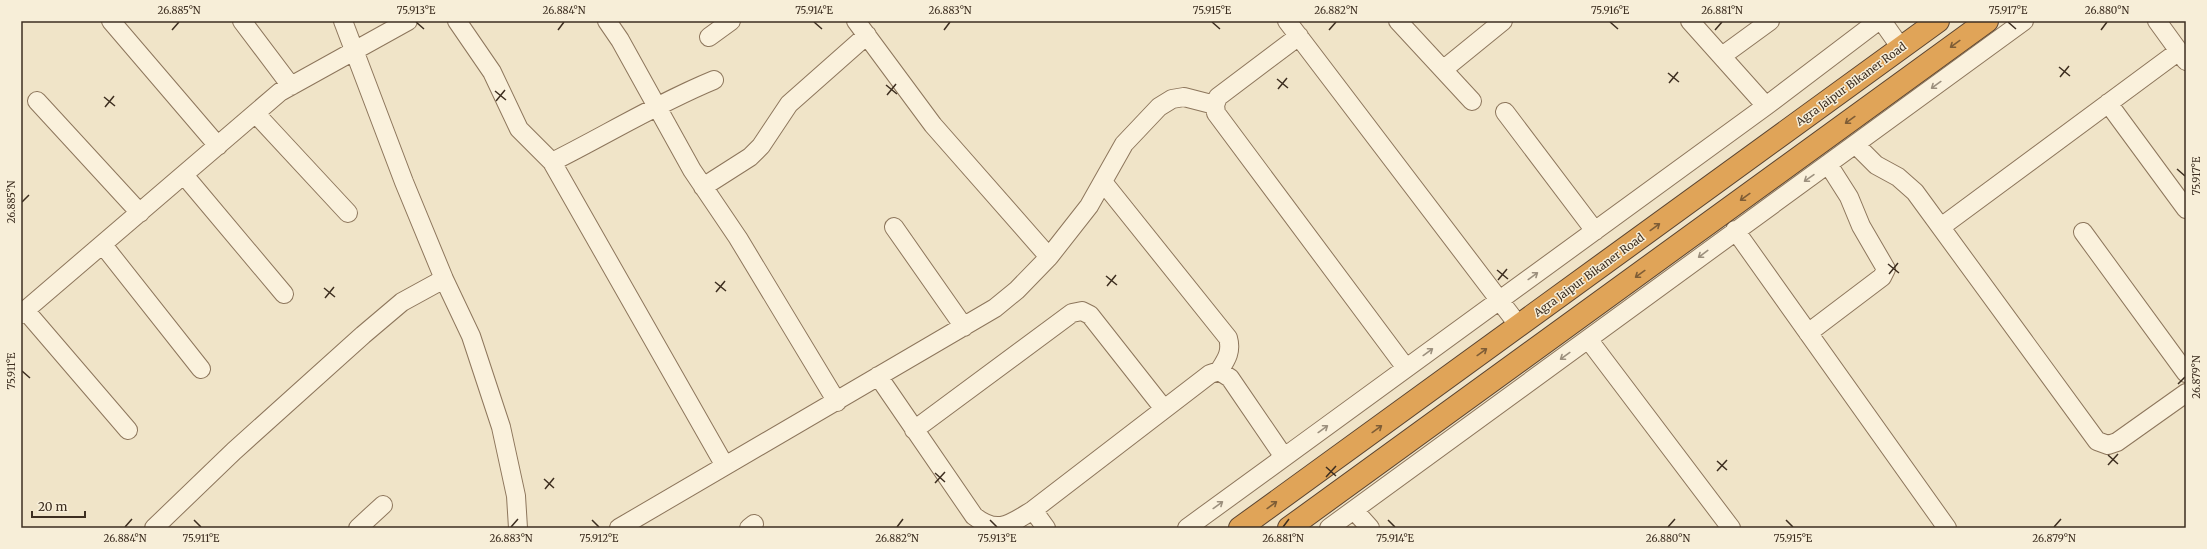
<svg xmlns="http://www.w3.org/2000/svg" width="2207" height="549" font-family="Merriweather,serif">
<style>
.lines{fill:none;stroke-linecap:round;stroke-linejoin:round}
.minor-casing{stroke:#8d765c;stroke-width:20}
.highway-casing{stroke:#5b4430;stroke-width:24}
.minor{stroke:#faf1dc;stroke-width:18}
.highway{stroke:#e0a458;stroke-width:22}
.oneway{stroke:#7e5d36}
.oneway2{stroke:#9c907e}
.ticks{fill:none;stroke:#3d2e20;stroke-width:1.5}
.labels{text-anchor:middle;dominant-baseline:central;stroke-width:3;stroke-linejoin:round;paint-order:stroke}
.street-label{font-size:11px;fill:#3d2e20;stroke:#f7eed8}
.neatline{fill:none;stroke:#3d2e20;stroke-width:1.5}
.ticks-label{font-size:10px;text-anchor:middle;fill:#3d2e20}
</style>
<rect width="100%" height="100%" fill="#f0e4c8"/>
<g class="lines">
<g class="minor-casing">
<path id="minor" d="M111 21 218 146
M242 21 291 86
M343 21 404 182 444 279 471 336 501 427 516 496 518 528
M457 21 492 72 519 129 552 162C606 135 658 103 714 80
M607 21 620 40 692 170 738 238 837 402
M1287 21 1519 326
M1398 21 1472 101
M1690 21 1766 106
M1882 21 1901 48
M2157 21 2186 61
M1299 36 1218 97 1215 105 1216 113 1406 368
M709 37 731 21
M1722 56 1770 21
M1444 69 1503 21
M37 101 140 213
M2108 103 2186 209
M1505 112 1595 231
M256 114 348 213
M1855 144 1876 165 1898 177 1915 192 2097 441 2108 445 2117 442 2186 393
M552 162 725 466
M184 175 284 294
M1103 182 1228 338C1232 352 1226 360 1219 371
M703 187 750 157 761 146 789 104 867 35
M894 227 964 327
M1941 227 2179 51
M1735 230 1947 528
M2083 232 2186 373
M103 245 201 369
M1049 257 1089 206 1124 144 1159 107 1172 99 1184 97 1215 105
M25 310 128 430
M21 314 280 92 408 21
M1808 333 1882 277 1886 269 1861 226 1849 197 1828 164
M1588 339 1731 528
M878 376 974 516C998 535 1010 524 1033 510L1210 374 1219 371 1230 378 1284 457
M914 430 1072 313 1082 311 1090 315 1164 409
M1033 510 1046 528
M1354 510 1370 528
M154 528 234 451 363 335 402 302 444 279
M358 528 383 505
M619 528 995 308 1017 290 1049 257 933 125 856 21
M749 528 754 524
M1187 528 1766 106 1878 21
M1329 528 2024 21"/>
</g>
<g class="highway-casing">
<path id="highway" d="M1240 528 1938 21
M1289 528 1987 21"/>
</g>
<use href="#minor" class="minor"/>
<use href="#highway" class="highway"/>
</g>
<defs><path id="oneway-shaft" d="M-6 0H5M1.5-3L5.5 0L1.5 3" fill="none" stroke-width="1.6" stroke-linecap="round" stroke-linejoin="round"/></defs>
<g class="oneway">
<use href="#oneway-shaft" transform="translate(1955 44) rotate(144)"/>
<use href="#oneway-shaft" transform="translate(1850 120) rotate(144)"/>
<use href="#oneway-shaft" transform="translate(1745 197) rotate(144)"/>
<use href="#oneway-shaft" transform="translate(1655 227) rotate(-36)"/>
<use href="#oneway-shaft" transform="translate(1640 274) rotate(144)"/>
<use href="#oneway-shaft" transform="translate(1482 352) rotate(-36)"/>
<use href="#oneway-shaft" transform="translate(1377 429) rotate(-36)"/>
<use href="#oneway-shaft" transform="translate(1272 505) rotate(-36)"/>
</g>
<g class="oneway2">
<use href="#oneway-shaft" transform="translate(1936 85) rotate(144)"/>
<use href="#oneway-shaft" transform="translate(1809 178) rotate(145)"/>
<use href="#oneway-shaft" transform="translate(1703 254) rotate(143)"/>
<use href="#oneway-shaft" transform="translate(1533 276) rotate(-36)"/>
<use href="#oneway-shaft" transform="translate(1428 352) rotate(-36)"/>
<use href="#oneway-shaft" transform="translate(1565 356) rotate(144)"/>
<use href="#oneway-shaft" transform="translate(1323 429) rotate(-36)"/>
<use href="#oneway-shaft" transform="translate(1218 505) rotate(-36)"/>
</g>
<path class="ticks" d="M416 22 424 29M814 22 822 29M1212 22 1220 29M1610 22 1618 29M2008 22 2016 29M172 30 179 22M558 30 564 22M944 30 950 22M1329 30 1336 22M1715 30 1722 22M2101 30 2107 22M2059 67 2070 76M1668 73 1679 82M2060 77 2069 66M1277 79 1288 88M1669 83 1678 72M886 85 897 94M1278 89 1287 78M495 91 506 100M887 95 896 84M104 97 115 106M496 101 505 90M105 107 114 96M2177 169 2185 176M22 202 29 195M1888 264 1899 273M1497 270 1508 279M1889 274 1898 263M1106 276 1117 285M1498 280 1507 269M715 282 726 291M1107 286 1116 275M324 288 335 297M716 292 725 281M325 298 334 287M22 371 30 378M2178 384 2185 377M2108 455 2118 464M1717 461 1727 470M2108 465 2118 454M1326 467 1336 476M1717 471 1727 460M935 473 945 482M1326 477 1336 466M544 479 554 488M935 483 945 472M545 489 554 478M194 520 201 527M592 520 599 527M990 520 997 527M1388 520 1395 527M1786 520 1793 527M125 527 132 519M511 527 518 519M897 527 903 519M1283 527 1289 519M1668 527 1675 519M2054 527 2061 519"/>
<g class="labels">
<g class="street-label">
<text transform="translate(1851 84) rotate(-36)">Agra Jaipur Bikaner Road</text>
<text transform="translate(1589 275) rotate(-36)">Agra Jaipur Bikaner Road</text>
</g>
</g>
<rect width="2207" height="549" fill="none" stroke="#f7eed8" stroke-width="44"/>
<path d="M32 511v6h53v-6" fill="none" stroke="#3d2e20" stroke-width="2"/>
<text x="38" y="511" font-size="12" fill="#3d2e20" stroke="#f7eed8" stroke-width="3" paint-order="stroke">20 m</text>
<rect x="22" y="22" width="2163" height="505" class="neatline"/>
<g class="ticks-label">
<text x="179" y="14">26.885°N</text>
<text x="416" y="14">75.913°E</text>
<text x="564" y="14">26.884°N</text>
<text x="814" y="14">75.914°E</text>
<text x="950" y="14">26.883°N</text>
<text x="1212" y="14">75.915°E</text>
<text x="1336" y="14">26.882°N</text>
<text x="1610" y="14">75.916°E</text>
<text x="1722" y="14">26.881°N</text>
<text x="2008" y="14">75.917°E</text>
<text x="2107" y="14">26.880°N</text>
<text transform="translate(2196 176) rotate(-90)" y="4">75.917°E</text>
<text transform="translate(11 202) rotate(-90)" y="4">26.885°N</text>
<text transform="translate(11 371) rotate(-90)" y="4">75.911°E</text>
<text transform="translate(2196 377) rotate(-90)" y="4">26.879°N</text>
<text x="125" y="542">26.884°N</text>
<text x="201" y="542">75.911°E</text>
<text x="511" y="542">26.883°N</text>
<text x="599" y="542">75.912°E</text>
<text x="897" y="542">26.882°N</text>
<text x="997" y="542">75.913°E</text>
<text x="1283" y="542">26.881°N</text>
<text x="1395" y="542">75.914°E</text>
<text x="1668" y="542">26.880°N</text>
<text x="1793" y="542">75.915°E</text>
<text x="2054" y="542">26.879°N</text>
</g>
</svg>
